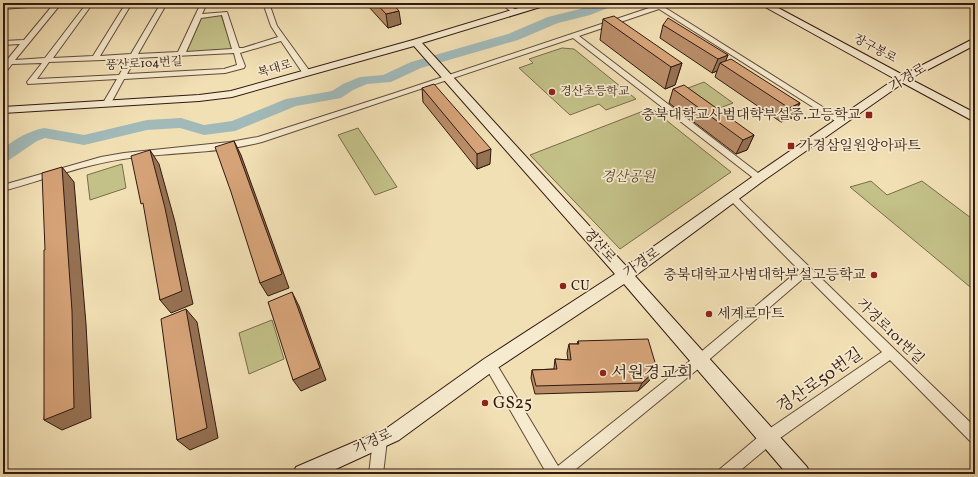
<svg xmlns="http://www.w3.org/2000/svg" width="978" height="477" font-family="Vollkorn,'Noto Serif KR',serif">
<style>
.green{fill:#c3c088;stroke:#7a6c4c}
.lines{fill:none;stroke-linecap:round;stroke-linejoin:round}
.river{fill:#a1bab9;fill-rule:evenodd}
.street-casing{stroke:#614b39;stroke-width:2}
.secondary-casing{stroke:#311910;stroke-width:2}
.street{fill:#f7ebcf;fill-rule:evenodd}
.secondary{fill:#f7ebcf;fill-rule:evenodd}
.wall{fill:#b88c67;stroke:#311910}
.shaded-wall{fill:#967254;stroke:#311910}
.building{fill:#d6a378;stroke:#311910}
.poi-dot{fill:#8f2418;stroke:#f7ebcf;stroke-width:1.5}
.labels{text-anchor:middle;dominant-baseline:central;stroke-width:3.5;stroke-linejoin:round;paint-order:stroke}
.far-street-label{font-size:12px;fill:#311910;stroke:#f7ebcf}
.far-poi-label{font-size:12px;fill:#311910;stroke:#f7ebcf;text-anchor:start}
.street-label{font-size:14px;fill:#311910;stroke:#f7ebcf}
.poi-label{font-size:14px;fill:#311910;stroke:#f7ebcf;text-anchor:start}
.park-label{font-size:14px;font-style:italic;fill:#5d4b34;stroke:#f7ebcf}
.near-poi-label{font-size:17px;fill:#311910;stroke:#f7ebcf;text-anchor:start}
.near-street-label{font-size:17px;fill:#311910;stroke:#f7ebcf}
</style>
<rect width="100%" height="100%" fill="#f2e0b5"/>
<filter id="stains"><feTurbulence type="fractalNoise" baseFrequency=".005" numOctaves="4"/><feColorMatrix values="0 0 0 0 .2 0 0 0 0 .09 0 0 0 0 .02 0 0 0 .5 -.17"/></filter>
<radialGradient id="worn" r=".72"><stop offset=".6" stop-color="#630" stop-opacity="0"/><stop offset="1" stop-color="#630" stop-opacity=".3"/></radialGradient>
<path class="green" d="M221 15 233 50 186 52 202 17Z
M562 48 574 49 636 99 606 110 599 104 570 115 519 68 533 63 529 59Z
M704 82 733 103 717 109 688 88Z
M651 108 731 172 620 249 530 155Z
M358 128 397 187 375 195 338 135Z
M122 164 126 188 90 200 87 175Z
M871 181 887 195 922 181 975 221V291L850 187Z
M272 320 284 359 249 374 239 333Z"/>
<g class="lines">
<path class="river" d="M597 3H615L613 6 590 15 558 23 518 40 421 68 391 82 367 84 353 90 341 98 296 106 235 131 204 135 180 128 147 130 84 145 45 138 37 141 9 160 3 162V148C18 138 26 132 44 128L84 135 147 120 181 118 204 125 232 121 286 99 332 91 343 84 360 77 383 75 411 62 508 34 548 17 580 9Z"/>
<g class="street-casing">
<path id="street" d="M34 3H64L60 5 15 60 45 58 87 3H93L53 58 93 56 126 3H132L100 56 131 54 161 3H167L138 54 178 52 201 3H207L202 14 227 12 239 48H243L278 37 271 26 263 3H269L277 26 311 73 307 75H304L281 41 240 53 245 66 244 68 225 73 124 79 110 105H104L103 103 117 79 28 84 27 82 42 63 12 64 6 72H3V65L20 44 3 45V41L24 40 53 5 3 9V5ZM222 15 232 49 186 52 201 18ZM234 53 237 65 224 69 127 74 136 58ZM129 59 119 75 37 79 49 62Z
M500 3H507L518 12 513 13Z
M664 3H673L664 7 845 121 844 123H838L659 9 579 36 762 176 764 178 762 180H756L573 38 262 142C217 154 169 152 123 159 83 165 43 180 3 191V185L101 157 124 153 230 142 258 137 392 94Z
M733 195 736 196 975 427V443L970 441 890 360 773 443 736 474H718L720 469 763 433 882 352 806 276 704 364 570 474H547L486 368 484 364 486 360 490 358 494 360 558 466 696 356 799 270 730 200 728 198 730 196Z
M380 433 385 435 387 440 383 474H369L373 440 375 435Z"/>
</g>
<g class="secondary-casing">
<path id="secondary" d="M535 3H548L547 5 422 43 626 266 755 175 895 79 758 3H769L903 75 975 38V45L910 79 975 113V122L903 83 763 181 635 276 807 467 810 474H787L624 284 496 369 399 440 325 474H293L296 467 387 428 484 359 615 274 414 46 232 97 199 101 3 113V107L199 95 231 91 413 40Z"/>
</g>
<use href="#street" class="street"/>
<use href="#secondary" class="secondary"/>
</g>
<path class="wall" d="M368 3H392L401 24 388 28 368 6Z
M603 19 682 63 675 85 665 89 600 40Z
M663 25 728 55 725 61 800 103 792 118 781 122 715 77 717 71 712 73 660 38Z
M422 88 490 164 477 169 423 102Z
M673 89 754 135 747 150 736 154 669 103Z
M578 341 657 369 653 377 638 391 535 394 531 378 532 370 554 369V368L555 359 568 360 567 353 569 344H577Z"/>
<path class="shaded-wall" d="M399 11 401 24 388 28 386 14Z
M728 55 724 65 720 63 717 71 712 73 718 59Z
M682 63 675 85 665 89 671 67Z
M800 103 792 118 781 122 789 108Z
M754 135 747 150 736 154 743 140Z
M234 141 241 155 289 288 268 296 260 283Z
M491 149 490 164 477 169V154Z
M150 150 159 164 175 222 193 304 171 313 160 300Z
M62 167 74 182 86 324 91 418 62 430 44 420Z
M292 292 299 306 326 380 301 391 293 380Z
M186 309 197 322 218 438 190 450 177 440Z
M657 369 653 377 638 391 642 383Z"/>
<path class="building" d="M376 3H392L399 11 386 14Z
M614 16 682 63 671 67 603 19Z
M668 18 728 55 718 59 663 25Z
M731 59 800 103 789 108 720 63Z
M434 84 491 149 477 154 422 88Z
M684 85 754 135 743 140 673 89Z
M234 141 282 274 260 283 231 192 215 147Z
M150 150 165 208 182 291 160 300 143 203 141 204 131 156Z
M62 167 72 311 74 408 44 420V250H45L42 173Z
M292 292 320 368 293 380 268 302Z
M186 309 207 428 177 440 161 319Z
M648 339 657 369 642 383 536 386 532 370 557 369 555 359 571 360 569 344H579L578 341Z"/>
<g class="poi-dot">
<circle cx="552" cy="92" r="4"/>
<rect x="865" y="111" width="8" height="8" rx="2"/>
<rect x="787" y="142" width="8" height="8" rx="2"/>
<circle cx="874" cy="275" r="4"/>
<circle cx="563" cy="286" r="4"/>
<circle cx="709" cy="314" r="4"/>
<circle cx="603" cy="373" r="4"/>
<circle cx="485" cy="403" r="4"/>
</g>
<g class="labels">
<g class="far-street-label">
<text transform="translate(875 49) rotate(28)">장구봉로</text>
<text transform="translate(144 64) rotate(-3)">풍산로104번길</text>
<text transform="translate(275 69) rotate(-16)">복대로</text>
</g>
<g class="far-poi-label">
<text x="560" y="92">경산초등학교</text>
</g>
<g class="street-label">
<text transform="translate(908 78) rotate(-31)">가경로</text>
<text transform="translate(599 246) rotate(48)">경산로</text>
<text transform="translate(642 263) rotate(-35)">가경로</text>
<text transform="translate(890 332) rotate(44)">가경로101번길</text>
<text transform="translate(373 442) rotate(-25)">가경로</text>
</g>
<g class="poi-label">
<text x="861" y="115" text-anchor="end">충북대학교사범대학부설중.고등학교</text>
<text x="799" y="146">가경삼일원앙아파트</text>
<text x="866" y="275" text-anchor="end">충북대학교사범대학부설고등학교</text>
<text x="571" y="286">CU</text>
<text x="717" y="314">세계로마트</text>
</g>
<g class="park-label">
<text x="628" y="177">경산공원</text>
</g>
<g class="near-poi-label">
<text x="611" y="373">서원경교회</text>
<text x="493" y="403">GS25</text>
</g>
<g class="near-street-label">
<text transform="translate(820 381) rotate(-35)">경산로50번길</text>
</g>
</g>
<rect width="978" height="477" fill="none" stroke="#f2e0b5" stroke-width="16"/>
<rect x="4" y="4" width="970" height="469" fill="none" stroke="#311910" stroke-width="2"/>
<rect x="8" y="8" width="962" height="461" fill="none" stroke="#311910"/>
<rect width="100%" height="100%" filter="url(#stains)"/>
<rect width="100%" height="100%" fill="url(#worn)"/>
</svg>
